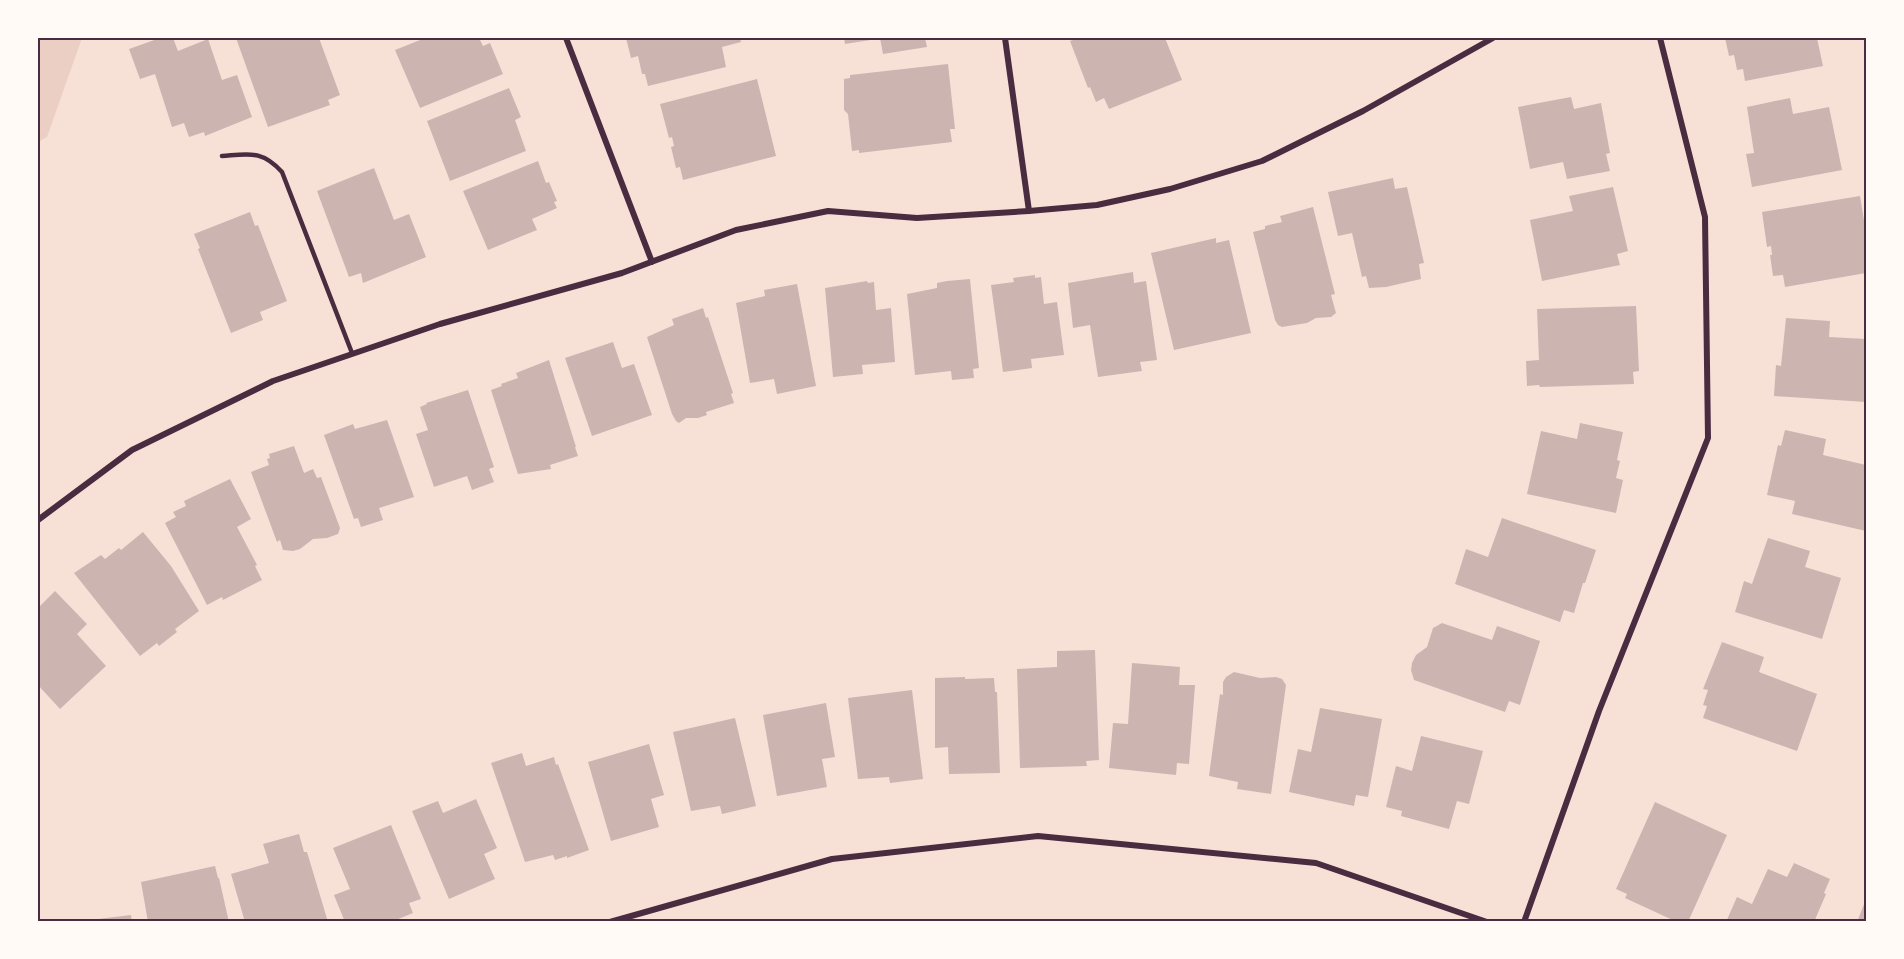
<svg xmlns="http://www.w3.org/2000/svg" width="1904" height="959" font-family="'Golos Text',sans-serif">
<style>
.green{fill:#ebcfc5}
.building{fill:#ccb4b1}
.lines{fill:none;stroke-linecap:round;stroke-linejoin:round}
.service{stroke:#4a2c40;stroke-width:4.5}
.minor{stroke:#4a2c40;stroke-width:6}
.neatline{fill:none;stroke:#4a2c40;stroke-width:2}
</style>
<rect width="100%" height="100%" fill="#f7e1d7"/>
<path class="green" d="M38 38H82L47 137 38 142Z"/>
<path class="building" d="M160 38H173L178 51 208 39 222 80 237 75 252 117 205 136 204 132 189 137 184 123 172 127 155 74 140 79 129 49Z
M236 38H319L340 95 328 100 330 105 268 127Z
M425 38H479L483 46 490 43 503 74 420 108 395 50Z
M626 38H740L741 42 722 47 726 67 648 86 645 74H642L638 56 631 58Z
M844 38H877V39L845 44Z
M880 38H925L927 47 883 54Z
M1078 38H1165L1182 80 1109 109 1104 98 1096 102 1090 87 1088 88 1070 41Z
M1725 38H1817L1823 66 1745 81 1743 69 1737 70 1734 55 1729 56Z
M948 64 955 129H950L952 142 859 153V150L852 151 848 114 844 110V79L850 78V75Z
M757 79 776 156 683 180 680 167 676 168 671 147 674 146 672 137 669 138 660 104Z
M509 88 521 117 515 120 526 151 450 181 427 121Z
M1571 97 1574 109 1601 103 1610 153 1606 154 1610 171 1567 179 1563 162 1530 169 1518 107Z
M1790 98 1793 114 1829 107 1842 170 1752 187 1746 154 1754 153 1747 107Z
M538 161 546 183 549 182 557 201 554 202 557 208 532 219 537 230 488 250 463 191Z
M374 168 394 220 409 214 426 257 363 283 361 273 349 277 317 191Z
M1393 178 1395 189 1407 187 1424 263 1419 264 1421 279 1386 287 1369 288 1366 276 1362 277 1352 233 1338 236 1328 192Z
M1613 187 1628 251 1617 254 1620 265 1542 281 1530 220 1573 211 1569 196Z
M1860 196 1866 233V273L1785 287 1783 275 1773 276 1770 255H1772L1771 246 1767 247 1762 212Z
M1313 207 1335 294 1331 295 1336 313 1331 317 1316 318 1307 323 1282 327 1278 325 1275 320 1253 232 1265 229V226L1282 222 1280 216Z
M250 212 255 226 258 225 287 301 260 312 263 320 231 333 198 249 200 248 194 234Z
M1216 238V243L1229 240 1251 333 1174 350 1151 253Z
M1133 272 1134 283 1146 281 1157 360 1140 362 1142 371 1098 377 1090 325 1073 328 1068 283Z
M1035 275V278L1041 277 1044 304 1057 302 1064 355 1031 359 1032 368 1003 372 991 285 1014 282 1013 278Z
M970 279 979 368 973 369 974 378 952 380 951 371 915 375 907 294 937 288V283L947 281Z
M867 281 868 283 874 282 876 310 891 308 895 362 862 365 863 374 833 377 825 288Z
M797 284 816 386 777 394 774 379 750 383 736 303 765 296 764 290Z
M1636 306 1639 371 1633 372 1634 384 1540 387 1539 385 1527 386 1526 361 1539 360 1537 309Z
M703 308 706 318 708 317 733 393 731 394 734 403 706 412 707 415 698 418H686L679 423 676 421 672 414 647 337 674 325 672 319Z
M1786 318 1830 321 1829 337 1866 339V402L1774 396 1776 365 1781 366Z
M613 342 622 368 634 364 652 415 592 436 565 358Z
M549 360 576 447H575L578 456 550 465 551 469 518 474 491 390 502 386 501 384 518 378 516 373Z
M468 390 494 467 489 469 494 482 472 490 467 476 434 487 416 434 428 430 420 407 427 404 426 403Z
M387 420 414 497 379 508 383 520 361 527 358 518 354 519 324 435 353 424 355 429Z
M1580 423 1623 432 1617 460 1620 461 1616 478 1623 480 1616 513 1527 494 1541 431 1577 439Z
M1785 430 1826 439 1823 455 1866 465V531L1792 514 1795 501 1767 495 1778 445 1781 446Z
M294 446 304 473 313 469 317 478 321 477 340 528 338 534 327 538 313 539 300 549 293 551 283 550 280 540 277 542 251 472 269 465 267 459 270 458 269 454Z
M230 479 251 519 237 527 257 565 255 566 262 580 223 600 222 597 207 605 165 523 176 517 173 512 186 506 184 501Z
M1502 518 1596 550 1585 583H1583L1574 613 1564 610 1560 622 1455 584 1466 549 1488 557Z
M143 532 171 566 199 611 175 629 177 632 159 646 157 643 140 656 74 573 101 555 105 559 119 548 121 550Z
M1768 538 1810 551 1805 567 1841 578 1822 639 1735 612 1744 581 1752 584Z
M55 591 87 624 77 634 106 666 60 709 38 685V608Z
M1442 623 1492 640 1497 626 1540 641 1520 705 1509 701 1505 712 1414 680 1411 670 1412 663 1416 655 1427 647 1433 628Z
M1722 642 1764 657 1759 672 1817 694 1797 751 1703 718 1707 706 1703 705 1708 690 1703 689Z
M1095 650 1099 760 1086 761 1087 766 1020 768 1017 669 1057 667V651Z
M1132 663 1180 667 1179 685H1195L1189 764 1177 763 1176 775 1109 768 1113 723 1128 724Z
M1234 672 1260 678 1276 677 1282 679 1286 685 1271 794 1237 789 1238 782 1209 776 1220 694 1223 695V682L1226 677Z
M965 677V679L994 678 995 692H997L1000 773 949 774 948 747 935 748V678Z
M912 690 923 779 890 783 889 777 858 779 848 698Z
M826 703 835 757 822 759 827 787 777 796 763 715Z
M1320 708 1382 719 1368 797 1356 795 1354 806 1289 792 1298 749 1311 752Z
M735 718 756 806 722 814 720 806 691 811 673 732Z
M1421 736 1483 751 1469 804 1457 801 1449 829 1401 816 1402 811 1386 807 1396 766 1412 771Z
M649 744 664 795 651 799 659 827 611 841 588 762Z
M522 753 526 766 554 757 556 765 558 764 589 850 567 858V856L555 860 553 855 525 862 491 763Z
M476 799 497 848 484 854 495 879 449 899 412 811 438 801 443 813Z
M1655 802 1727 835 1688 922H1677L1625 898 1627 894 1616 889Z
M391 825 421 899 409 903 413 913 391 922H345L334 895 350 889 333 848Z
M299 834 304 852H307L328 922H245L231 874 269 863 263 844Z
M1794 863 1830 879 1824 893 1826 894 1814 922H1726L1737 897 1752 904 1768 869 1787 877Z
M215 866 218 878H219L229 922H148L141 882Z
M1866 899V922H1857Z
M131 915 132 922H90V920Z"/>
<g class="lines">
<path class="service" d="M222 156C250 154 262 150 282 172L352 353"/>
<path class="minor" d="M566 38 652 262
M1005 38 1029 211
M38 520 132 450 273 381 440 324 622 273 736 230 828 211 917 218 1029 211 1097 205 1170 189 1262 161 1363 111 1493 38
M610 922 832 859 1038 836 1316 863 1487 922
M1524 922 1599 711 1708 438 1705 217 1660 38"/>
</g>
<rect width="1904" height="959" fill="none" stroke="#fffaf5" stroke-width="78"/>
<rect x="39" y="39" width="1826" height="881" class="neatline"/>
</svg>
